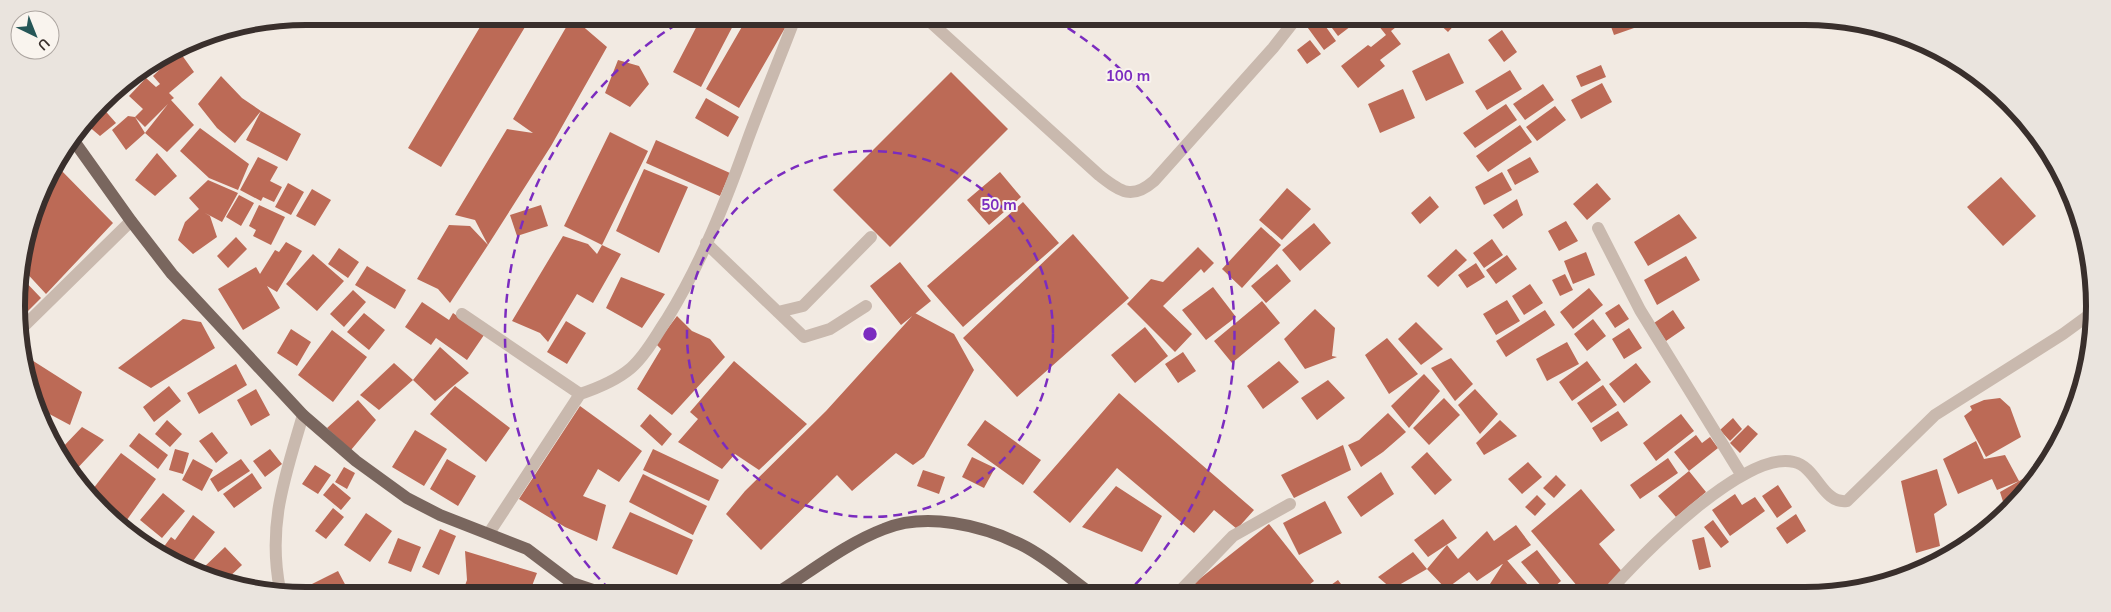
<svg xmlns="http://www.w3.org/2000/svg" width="2111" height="612" font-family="Mulish,sans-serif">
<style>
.building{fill:#bc6a56}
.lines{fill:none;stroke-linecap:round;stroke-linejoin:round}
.minor{stroke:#c9b9ae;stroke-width:12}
.major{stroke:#79665e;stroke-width:12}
.ring{fill:none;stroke:#7b2cbf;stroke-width:2.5;stroke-dasharray:9 6}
.rim{fill:none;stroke:#392f2c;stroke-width:6}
.centre{fill:#7b2cbf;stroke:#f9f4ee;stroke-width:2.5}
.ring-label{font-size:15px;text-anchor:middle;font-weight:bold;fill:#7b2cbf;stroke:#f9f4ee;stroke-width:4;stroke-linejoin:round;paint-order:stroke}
</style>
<rect width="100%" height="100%" fill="#f2eae2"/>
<path class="building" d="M486 17H531L441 167 408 148Z
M572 17 607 47 551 146 488 245 475 220 455 215 507 129 533 133 513 119Z
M701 18H737L701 87 673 72Z
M747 18H766L785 28 739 108 706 89Z
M1311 20H1321L1336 41 1324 50 1305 24Z
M1326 20H1353L1355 23 1338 36Z
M1374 20H1397L1400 24 1391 31 1401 44 1380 60 1385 66 1358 88 1341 66 1368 45 1371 47 1386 35Z
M1435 20H1459L1448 32Z
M1609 21H1654L1614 35Z
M1502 30 1517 52 1504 62 1488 40Z
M1310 40 1321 54 1307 64 1297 50Z
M179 51 194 72 169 93 174 98 171 100 194 125 167 152 145 133 168 104 145 127 135 117 143 109 129 96 146 78 156 87 160 84 153 76Z
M1449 53 1464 83 1426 101 1412 71Z
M618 60 639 66 649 84 630 107 605 93Z
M1601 65 1606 77 1581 87 1576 76Z
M1510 70 1522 89 1487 110 1475 91Z
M951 72 1008 129 890 247 833 190Z
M221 76 242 98 261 111 235 143 217 128 198 104Z
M127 81 130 85 104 108 102 105 115 88Z
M1602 83 1612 102 1581 119 1571 100Z
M1543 84 1554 100 1525 120 1513 104Z
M1403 89 1415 118 1380 133 1368 104Z
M706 98 739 117 728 137 695 118Z
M1506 104 1517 120 1475 148 1463 133Z
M101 106 116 123 100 136 87 125Z
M1555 106 1566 120 1537 141 1526 127Z
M261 111 301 134 287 161 246 140Z
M128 116 135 117 145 133 126 150 112 130Z
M1520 125 1532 142 1488 172 1476 156Z
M200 128 249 164 238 190 209 178 180 151Z
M610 132 648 151 602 245 564 226Z
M656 140 730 173 720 196 646 163Z
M157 153 177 176 155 196 135 180Z
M258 157 278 167 270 181 282 187 274 202 263 197 261 201 240 190Z
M1530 157 1539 172 1515 185 1507 170Z
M56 165 113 223 46 294 22 268 46 178Z
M644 169 688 187 659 253 616 231Z
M1000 172 1021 197 989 225 967 200Z
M1502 172 1512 190 1484 205 1475 187Z
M2001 177 2036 216 2003 246 1967 207Z
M208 180 238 193 222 222 205 213 210 216 217 237 193 254 178 240 185 222 199 209 189 198Z
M288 183 304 192 291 215 275 207Z
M1597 183 1611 199 1587 220 1573 204Z
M1287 188 1311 209 1282 240 1259 220Z
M312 189 331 200 315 226 296 216Z
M239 195 254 203 241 226 226 217Z
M1430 196 1439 207 1420 224 1411 213Z
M1517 199 1523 215 1503 229 1493 215Z
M1023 202 1059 243 963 327 927 286Z
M259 205 285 217 271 245 253 236 256 230 249 226Z
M541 205 548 226 517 236 510 215Z
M1679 214 1697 238 1648 266 1634 242Z
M1566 221 1578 241 1559 251 1548 231Z
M1314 223 1331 243 1300 271 1282 250Z
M449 225 470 226 488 245 450 303 438 289 417 279Z
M1261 227 1281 245 1242 288 1222 269Z
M1073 234 1129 298 1017 397 963 338Z
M563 236 588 244 597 254 602 245 621 254 593 303 577 294 548 342 540 333 512 321Z
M236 237 247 249 228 268 217 256Z
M1492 239 1503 255 1484 268 1473 253Z
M286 242 302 251 277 292 267 286 280 308 243 330 218 289 256 267 260 274 275 250 279 252Z
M1198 247 1214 263 1204 273 1201 269 1163 306 1192 334 1175 352 1127 304 1151 279 1163 282Z
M339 248 359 262 348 278 328 264Z
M1456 249 1467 260 1438 287 1427 276Z
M1586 252 1595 275 1573 284 1564 261Z
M313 254 344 281 317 311 286 284Z
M1507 255 1517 269 1496 284 1486 270Z
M1686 256 1700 280 1657 305 1644 280Z
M900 262 931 301 901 325 870 286Z
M1476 263 1485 277 1467 288 1458 275Z
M1277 264 1291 281 1266 303 1251 286Z
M367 266 406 290 395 309 355 285Z
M1565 274 1573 290 1560 296 1552 280Z
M20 276 41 298 20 319 17 287Z
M621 277 665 294 642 328 606 308Z
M1530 284 1543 303 1524 315 1512 296Z
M1213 287 1236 317 1206 340 1182 310Z
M1589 288 1603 305 1573 329 1560 312Z
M353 290 366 302 344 327 330 314Z
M1507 300 1520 321 1496 335 1483 314Z
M1262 301 1280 323 1232 363 1214 341Z
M422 302 449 320 453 313 484 335 467 360 436 338 431 345 405 327Z
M1619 304 1629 319 1615 328 1605 313Z
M1315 309 1335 328 1332 356 1337 357 1305 369 1284 339Z
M1545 310 1555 325 1506 357 1496 341Z
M1673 310 1685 328 1666 341 1654 323Z
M364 313 385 330 369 350 347 332Z
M915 313 954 334 974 370 924 457 913 465 896 453 852 491 837 475 761 550 726 514 745 491 826 411Z
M677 316 692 331 710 339 725 357 672 415 637 389 661 349 656 344Z
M183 319 201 322 215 348 151 388 118 368Z
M1593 319 1606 336 1587 351 1574 334Z
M566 321 586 333 567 364 547 352Z
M1416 322 1443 349 1421 365 1398 339Z
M1145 327 1168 356 1135 383 1111 355Z
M1629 328 1642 348 1624 359 1612 339Z
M291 329 311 342 297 366 277 353Z
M332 330 367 357 333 402 298 375Z
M1387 338 1418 374 1389 394 1365 355Z
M1567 342 1579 364 1547 381 1536 359Z
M440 347 469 373 435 401 413 380Z
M1183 352 1196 371 1178 383 1165 364Z
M27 357 82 392 70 425 40 409 26 381 24 361Z
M1451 358 1473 384 1455 401 1431 368Z
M734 361 807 424 759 470 735 454 722 469 678 442 698 419 690 412Z
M1279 361 1299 382 1263 409 1247 386Z
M1587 361 1601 380 1572 401 1559 382Z
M394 363 413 380 379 410 360 395Z
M1636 363 1651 382 1624 403 1609 384Z
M236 364 247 385 199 414 187 393Z
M1424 374 1440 391 1409 428 1391 406Z
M1328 380 1345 398 1317 420 1301 398Z
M1603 385 1617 405 1591 423 1577 403Z
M169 386 181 401 154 422 143 407Z
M455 386 510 428 486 462 430 414Z
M256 389 270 415 251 426 237 400Z
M1475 389 1498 414 1480 434 1458 405Z
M1119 393 1254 510 1237 529 1214 510 1194 533 1117 468 1070 523 1033 492Z
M1444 398 1460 415 1429 445 1413 428Z
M2000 398 2010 407 2021 437 1986 457 1964 416 1972 410 1970 406 1984 400Z
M358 400 376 420 351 450 327 428Z
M580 406 642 451 619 482 598 469 583 496 606 505 597 541 565 527 519 499Z
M1618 411 1628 425 1601 442 1592 428Z
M1388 413 1406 432 1383 452 1361 467 1348 445 1359 440Z
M650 414 672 434 662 446 640 426Z
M1681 414 1694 431 1656 461 1643 443Z
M1733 418 1742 429 1730 441 1720 430Z
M167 420 182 434 170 447 155 434Z
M985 420 1041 460 1023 485 967 445Z
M1500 420 1517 436 1484 455 1476 443Z
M1748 425 1758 434 1740 453 1730 443Z
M82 427 104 440 72 474 60 450Z
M415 430 447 449 424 486 392 467Z
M212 432 228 453 216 463 199 441Z
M139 433 168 455 158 469 129 446Z
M1696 435 1702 443 1710 437 1718 448 1689 471 1674 452Z
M1976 441 1984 459 2005 455 2019 481 1997 490 1992 479 1958 494 1943 459Z
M1343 445 1351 470 1294 498 1281 475Z
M175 449 189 453 183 474 169 470Z
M270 449 282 464 265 477 253 461Z
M653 449 719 480 709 501 643 470Z
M1427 452 1452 480 1435 495 1411 467Z
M121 453 156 479 124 524 89 494Z
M972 457 995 468 984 488 962 477Z
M1668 458 1678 473 1640 499 1630 485Z
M193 459 213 470 202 491 182 480Z
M241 459 250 471 218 492 210 479Z
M447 459 476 476 458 506 430 489Z
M1528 462 1542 477 1522 494 1508 479Z
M315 465 331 475 318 494 302 484Z
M344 467 355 473 347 489 335 482Z
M1937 469 1947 505 1934 514 1940 546 1916 553 1901 481Z
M923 470 945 477 939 494 917 486Z
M1689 471 1706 492 1676 517 1658 496Z
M1381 472 1394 494 1361 517 1347 497Z
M2035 472 2037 474 2006 511 2000 492Z
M252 473 262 488 234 508 223 494Z
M643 474 707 506 693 535 629 502Z
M1556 475 1566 485 1554 498 1543 488Z
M333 483 351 498 341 510 323 495Z
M1778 485 1792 507 1777 518 1762 496Z
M1116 486 1162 516 1142 552 1082 527Z
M1581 489 1615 530 1599 544 1624 574 1601 593H1583L1531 531Z
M163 493 185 511 162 538 140 520Z
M1735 494 1742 505 1755 497 1765 511 1730 536 1712 510Z
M1537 495 1546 504 1535 516 1525 507Z
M1325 501 1342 533 1299 555 1283 523Z
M333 508 344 517 326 539 315 531Z
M630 512 693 540 677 575 612 548Z
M366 513 392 531 370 562 344 545Z
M1796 514 1806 531 1787 544 1776 528Z
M193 515 215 532 190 565 160 552 171 537 175 540Z
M1443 519 1457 538 1428 557 1414 540Z
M1713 520 1729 542 1721 548 1704 527Z
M1269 524 1314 581 1300 592H1183Z
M1516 525 1531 545 1477 581 1469 572 1446 589 1427 569 1447 545 1458 559 1487 531 1494 541Z
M440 529 456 536 439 575 422 567Z
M1704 537 1711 567 1699 570 1692 540Z
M398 538 421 547 411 572 388 563Z
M225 547 242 565 226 580 201 570Z
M1537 550 1561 581 1547 593 1521 562Z
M465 551 537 573 530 591H463L467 580Z
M1413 552 1427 569 1392 589 1378 577Z
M1506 559 1522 578 1535 593H1498L1490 584Z
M338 571 348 590H300Z
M1338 580 1347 592H1321Z
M538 584 555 591H535Z"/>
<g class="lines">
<path class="minor" d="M926 18 1099 175C1120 191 1131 201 1154 181L1273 48 1295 20
M1598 228 1640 310 1741 474
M706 243 804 337 830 329 866 306
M778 312 803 306 871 237
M462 314 580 394 489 533
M21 329 131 221
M580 394C598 388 617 380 631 368 646 355 656 335 667 319 702 262 726 201 748 139 763 98 780 58 795 18
M280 590C267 524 285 477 303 415
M1179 592 1233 536 1290 504
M1608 593C1638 558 1745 449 1794 462 1817 467 1822 504 1847 501L1935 415 2063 334 2089 315"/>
<path class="major" d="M74 141 131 221 172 274 303 415 356 461 407 498 440 515 527 549 572 583 596 591
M780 591C813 570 847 543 884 529 926 512 981 525 1020 544 1045 556 1067 576 1089 592"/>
</g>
<g class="ring">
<circle cx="870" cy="334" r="183"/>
<path d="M610 590A365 365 0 0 1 687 18M1055 20A365 365 0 0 1 1130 590"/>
</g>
<path d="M0 0H2111V612H0ZM306 25H1805A281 281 0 0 1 2086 306V306A281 281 0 0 1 1805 587H306A281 281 0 0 1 25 306V306A281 281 0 0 1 306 25Z" fill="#eae4de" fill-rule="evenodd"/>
<path class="rim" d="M306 25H1805A281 281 0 0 1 2086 306V306A281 281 0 0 1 1805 587H306A281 281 0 0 1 25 306V306A281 281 0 0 1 306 25Z"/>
<circle cx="870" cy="334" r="8" class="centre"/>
<g class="ring-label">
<text x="1128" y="81">100 m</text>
<text x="999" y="210">50 m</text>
</g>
<g transform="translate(35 35) rotate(137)"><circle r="24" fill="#f9f4ee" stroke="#aca5a0"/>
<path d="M0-4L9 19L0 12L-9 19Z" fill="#255657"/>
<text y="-8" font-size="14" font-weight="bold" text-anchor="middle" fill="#392f2c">U</text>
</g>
</svg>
